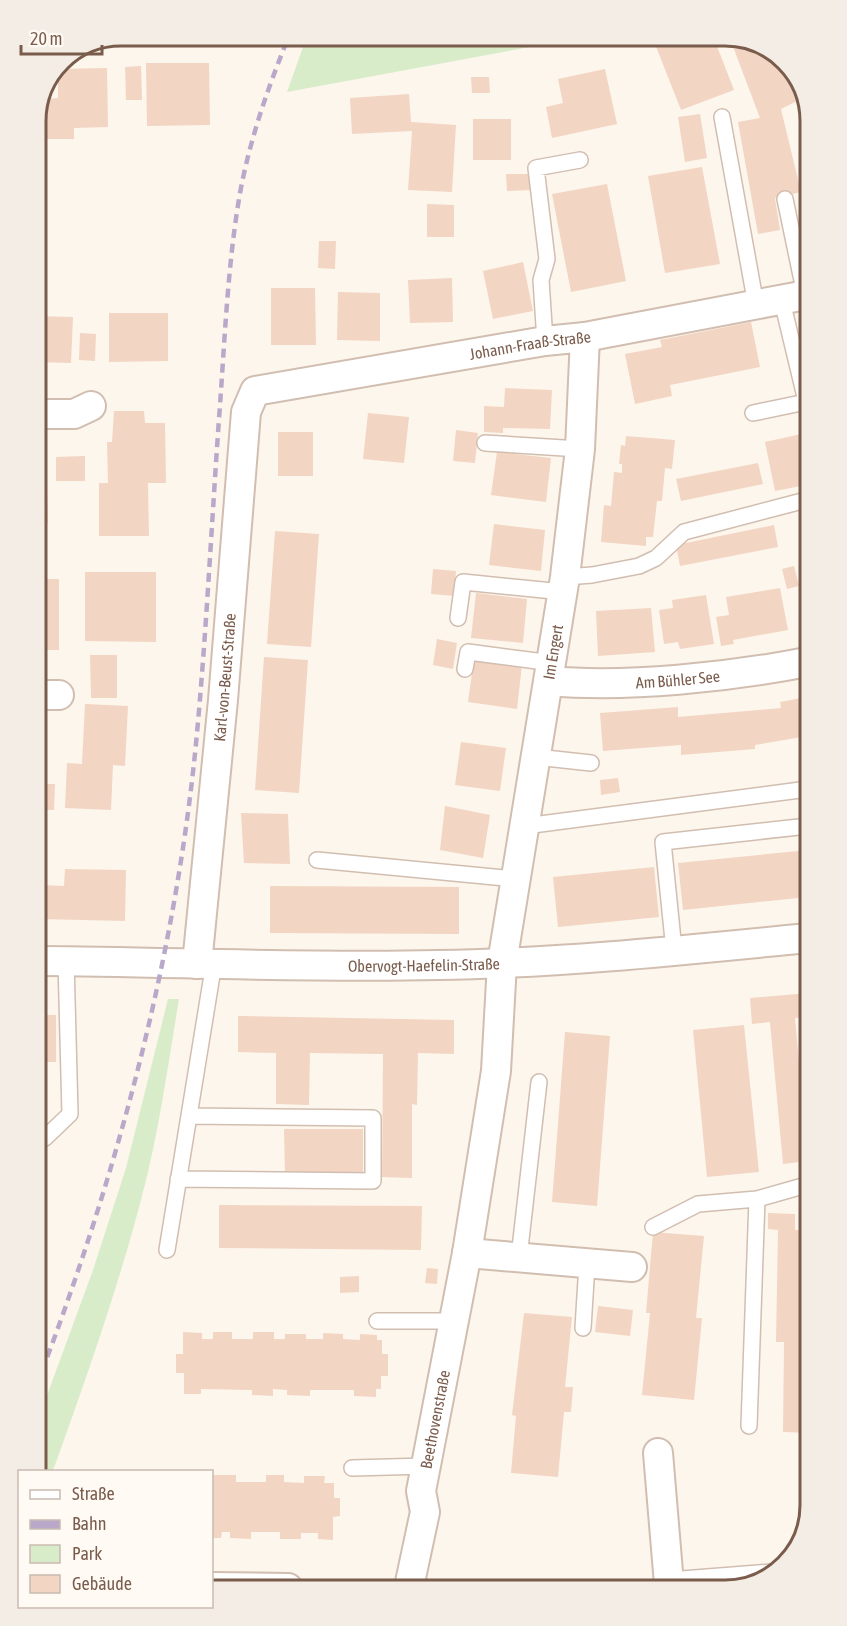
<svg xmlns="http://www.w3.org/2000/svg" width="847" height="1626" font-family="'Asap Condensed',sans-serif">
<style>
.green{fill:#d8ecc9}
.building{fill:#f3d5c3}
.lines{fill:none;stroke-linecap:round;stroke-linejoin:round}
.lane-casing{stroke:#d1beb0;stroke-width:18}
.street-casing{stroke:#d1beb0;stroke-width:32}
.lane{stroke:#fff;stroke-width:15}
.street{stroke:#fff;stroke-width:28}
.rail{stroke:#b9a8c9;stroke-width:4.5;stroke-dasharray:9 6;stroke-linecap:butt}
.labels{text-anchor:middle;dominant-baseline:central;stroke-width:6;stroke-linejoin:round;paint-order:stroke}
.street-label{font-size:16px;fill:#7a5c4d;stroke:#fffaf3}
.rim{fill:none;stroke:#7a5c4d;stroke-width:3}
</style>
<rect width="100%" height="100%" fill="#fdf6ec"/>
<path class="green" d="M307 36H589L287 92Z
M168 999H179C168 1065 159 1132 142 1196 118 1288 87 1376 55 1465L52 1471H42V1409L93 1270 126 1168Z"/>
<path class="building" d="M676 36H713L734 90 681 110 655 44Z
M729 36 777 54 805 89V97L781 109 801 192 775 198 780 230 758 234 738 122 760 118Z
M146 63H209L210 125 147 126Z
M141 66 142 100H126L125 67Z
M107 68 108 127 74 128V139H41V107L44 99 58 98V69Z
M605 69 617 124 552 138 546 107 563 103 558 79Z
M471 77H489L490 93H472Z
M409 94 411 122 456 125 452 192 408 190 412 131 352 134 350 98Z
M700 114 707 158 685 162 678 117Z
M473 119H511V160H473Z
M702 167 720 264 665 273 648 176Z
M506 174H532V190L507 191Z
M607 184 626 281 571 292 552 194Z
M37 196H42V254H37Z
M427 204 454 205V237H427Z
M319 241H336L335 269 318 268Z
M523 262 533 311 493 319 483 271Z
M452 278 453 322 410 323 408 280Z
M271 288H315L316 345H271Z
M338 292 380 293V341L337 340Z
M109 313H168V361L109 362Z
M37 316 73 317 71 363 37 362Z
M751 322 760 367 670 385 672 396 635 404 625 354 662 347 660 340Z
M80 333 96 334 95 361 79 360Z
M505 388 552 390 550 429 503 428V433L484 432V406L504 407Z
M114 411H144L145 423H165L166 483H148L149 536H99V483H108L107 442H112Z
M368 413 409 417 404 463 363 459Z
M456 430 478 433 475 463 453 461Z
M278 432H313V476H278Z
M806 433V485L775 491 765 442Z
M626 436 675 440 672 469 665 468 662 501H657L653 537H646V546L601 542 604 505 611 506 614 472 622 473V464H619L621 445 625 446Z
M46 451 48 523H38V452Z
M497 452 551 458 546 502 491 495Z
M85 456V481H56V457Z
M758 463 763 484 681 501 676 479Z
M494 524 545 530 541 571 489 565Z
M774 525 778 547 680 566 676 545Z
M275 531 319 534 311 647 267 644Z
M794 566 799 586 787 589 782 569Z
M433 569 456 571 454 596 431 594Z
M85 572H156V642L85 641Z
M38 579H59V650H39Z
M807 584V617L806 618 799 586Z
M780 588 788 630 733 640 734 644 721 646 716 617 729 615 726 597Z
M476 593 527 599 523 643 471 638Z
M706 595 714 644 680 649 678 642 664 644 659 610 673 608 672 600Z
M651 608 655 652 598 656 596 611Z
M437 639 457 643 453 669 433 665Z
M90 655H117V698H91Z
M264 657 308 660 299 793 255 790Z
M474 659 522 665 517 709 468 702Z
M807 697 808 736 755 745V749L681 755V745L603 751 600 713 678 707V717L781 708 780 702Z
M85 704 128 706 125 766 113 765 111 810 65 808 67 763 82 764Z
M39 727H43V760H39Z
M461 742 506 748 500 791 455 785Z
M618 778 620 792 601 795 600 780Z
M41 784H55L54 810H40Z
M445 806 490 815 483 858 440 850Z
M241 813 288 814 290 864 244 863Z
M808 850V897L683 910 678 863Z
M654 867 659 917 558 927 553 877Z
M65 869 126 870 125 921 40 919 41 885 64 886Z
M270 886 459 887V934L270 933Z
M809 993V1017L795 1018 808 1161 783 1164 770 1022 752 1024 750 998Z
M40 1015H56V1062H40Z
M238 1016 454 1020V1054L418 1053 417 1105 412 1104V1178L382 1177 383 1054 310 1053 309 1105 276 1104V1053L238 1052Z
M744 1025 759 1172 707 1177 693 1030Z
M565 1032 610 1036 597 1206 552 1202Z
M284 1129H363V1172L285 1173Z
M219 1205 422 1206 421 1250 219 1248Z
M768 1213 795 1214V1230H810L811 1433 783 1432 784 1342H776L778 1230 768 1229Z
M653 1232 704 1236 696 1318H702L694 1400 642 1395 650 1313H646Z
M427 1268 438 1269 437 1284 425 1283Z
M359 1276V1292L340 1293V1277Z
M598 1306 633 1310 630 1336 595 1332Z
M524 1313 572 1317 565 1387H573L571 1412H564L558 1477 511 1473 516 1416 512 1415Z
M183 1332 202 1333V1339H213V1332H232V1339H253V1332H274V1339H285V1334H306V1339H323V1333L343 1334V1339L360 1340V1334L377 1335V1340H382V1354H388V1376H381V1389H376V1397L354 1396V1390H310V1396L287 1395V1390L273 1389V1396L252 1395V1390L201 1389V1394H184V1373H176V1354H183Z
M213 1475H236V1482H266V1475H284V1482L304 1483V1476H325L324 1483H334V1498H340V1516L333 1517V1540L318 1539V1533H301V1539H280V1532H251V1539L230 1538V1532H222L221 1538H212Z"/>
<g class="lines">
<g class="lane-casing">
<path id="lane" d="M722 117 756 305
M785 199 805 295
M782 301 806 401
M545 341 541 280 547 259 536 168 580 160
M753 413 806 402
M485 443 580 449
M565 577 592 575 639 566 656 558 684 532 806 500
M458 618 463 582 563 592
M465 669 468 652 552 663
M536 757 591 763
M525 826 808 789
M317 860 516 879
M674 950 663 842 808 826
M41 1138H45L70 1114 66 961
M178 1179 373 1181V1118L189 1116
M653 1227 698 1204 757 1199 810 1184
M167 1250 214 963
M519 1257 539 1082
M377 1321H454
M583 1328 587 1264
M749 1426 757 1199
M352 1468 426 1466
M669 1580 772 1572"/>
</g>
<g class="street-casing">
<g id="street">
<path d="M37 414H74L91 406"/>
<path id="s1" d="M549 681C627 688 730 677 807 662"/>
<path d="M39 695H59"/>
<path id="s2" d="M40 961C173 962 305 968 438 965 562 963 685 950 808 938"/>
<path id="s3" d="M197 964 223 700 246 412 255 391 545 341 585 337 806 295"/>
<path d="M467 1253 632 1267"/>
<path d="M658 1453 669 1584"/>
<path d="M212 1587 288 1588"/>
<path id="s4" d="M409 1587 425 1512 421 1491 467 1253 496 1071 502 963 565 577 580 449 585 337"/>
</g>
</g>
<use href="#lane" class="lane"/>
<use href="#street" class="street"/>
<path class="rail" d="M42 1371C119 1168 177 950 197 733 207 624 212 514 220 405 225 335 228 262 240 193 250 139 268 87 289 36"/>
</g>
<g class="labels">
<g class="street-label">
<text stroke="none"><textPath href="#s3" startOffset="856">Johann-Fraaß-Straße</textPath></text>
<text stroke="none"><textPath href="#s4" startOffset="948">Im Engert</textPath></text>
<text stroke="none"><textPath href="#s3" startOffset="288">Karl-von-Beust-Straße</textPath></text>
<text stroke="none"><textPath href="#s1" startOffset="129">Am Bühler See</textPath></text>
<text stroke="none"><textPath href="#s2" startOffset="384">Obervogt-Haefelin-Straße</textPath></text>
<text stroke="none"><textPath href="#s4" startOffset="171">Beethovenstraße</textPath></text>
</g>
</g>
<path d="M0 0H847V1626H0ZM121 46H725A75 75 0 0 1 800 121V1505A75 75 0 0 1 725 1580H121A75 75 0 0 1 46 1505V121A75 75 0 0 1 121 46Z" fill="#f4ede6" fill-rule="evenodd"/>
<path class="rim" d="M121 46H725A75 75 0 0 1 800 121V1505A75 75 0 0 1 725 1580H121A75 75 0 0 1 46 1505V121A75 75 0 0 1 121 46Z"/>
<rect x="18" y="1470" width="195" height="138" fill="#fffaf3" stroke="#cabbb1" stroke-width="1.5"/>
<rect x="30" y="1490" width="30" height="9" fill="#ffffff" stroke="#cabbb1" stroke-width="1.5"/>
<text x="72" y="1500" font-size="18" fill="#7a5c4d">Straße</text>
<rect x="30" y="1520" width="30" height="9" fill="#b9a8c9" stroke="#cabbb1" stroke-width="1.5"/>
<text x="72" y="1530" font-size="18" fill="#7a5c4d">Bahn</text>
<rect x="30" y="1545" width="30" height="18" fill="#d8ecc9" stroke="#cabbb1" stroke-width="1.5"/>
<text x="72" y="1560" font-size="18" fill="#7a5c4d">Park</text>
<rect x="30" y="1575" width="30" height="18" fill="#f3d5c3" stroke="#cabbb1" stroke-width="1.5"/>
<text x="72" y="1590" font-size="18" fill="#7a5c4d">Gebäude</text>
<path d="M21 45v9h81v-9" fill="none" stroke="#7a5c4d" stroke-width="3"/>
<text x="30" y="45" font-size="18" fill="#7a5c4d" stroke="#fffaf3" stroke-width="4.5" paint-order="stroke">20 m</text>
</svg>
